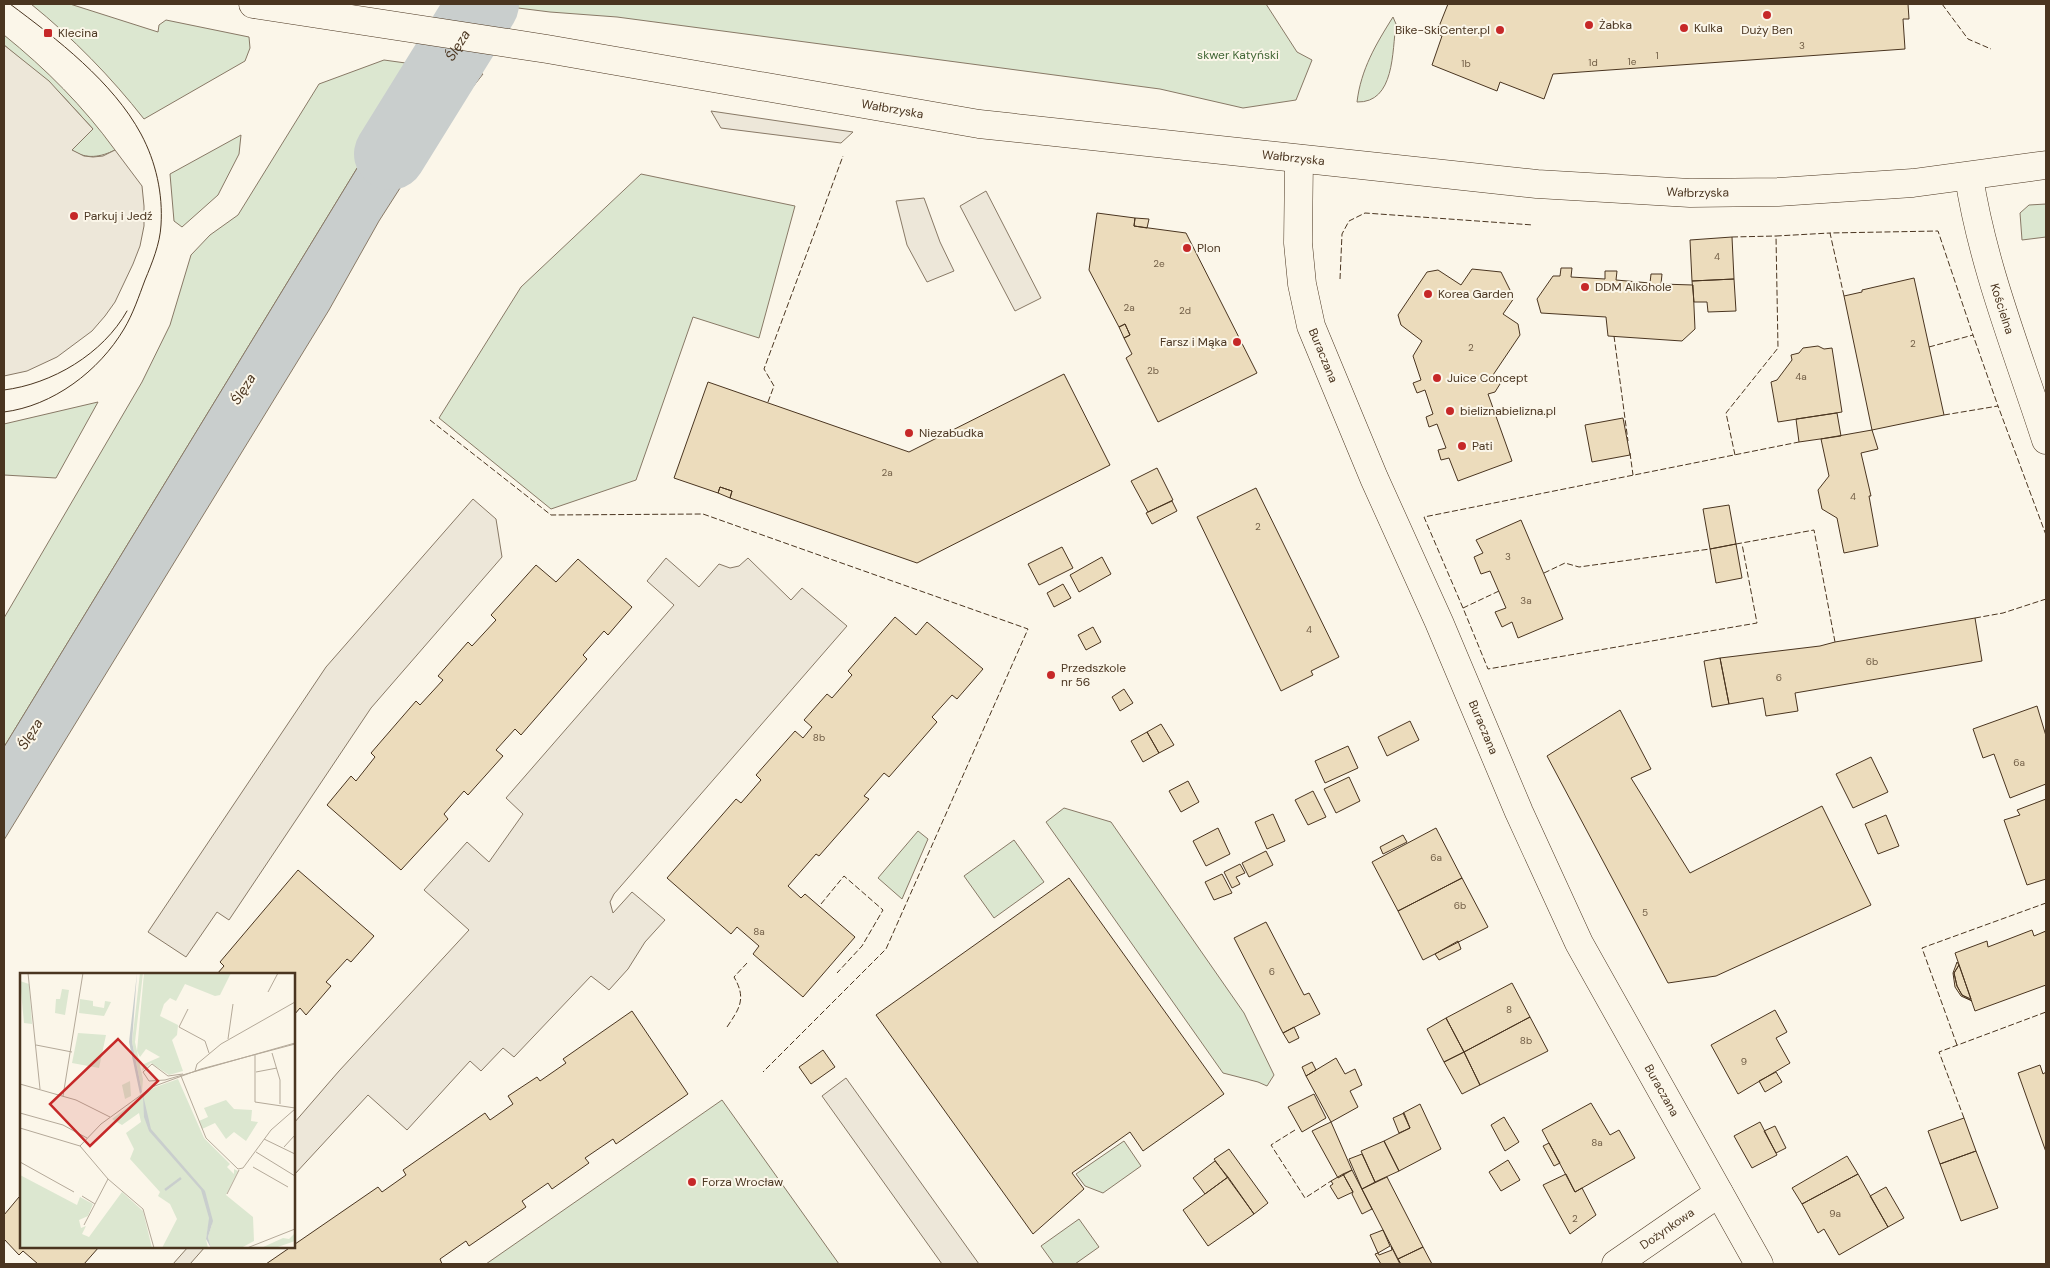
<svg xmlns="http://www.w3.org/2000/svg" width="2050" height="1268" font-family="'DM Sans',sans-serif">
<style>
.green{fill:#dce7d0;stroke:#887966}
.parking{fill:#ede7d9;stroke:#887966}
.water{fill:#c9cecd;stroke:#887966}
.lines{fill:none;stroke-linecap:round;stroke-linejoin:round}
.river{stroke:#c9cecd;stroke-width:72}
.building{fill:#ecdcbc;stroke:#4a3520}
.minor-casing{stroke:#4a3520;stroke-width:29}
.minor{stroke:#fbf6e9;stroke-width:28}
.tram{stroke:#4a3520;stroke-width:1}
.fence{stroke:#4a3520;stroke-width:1;stroke-dasharray:6 2.5;stroke-linecap:butt}
.poi-dot{fill:#c62828;stroke:#fbf6e9;stroke-width:2}
.labels{text-anchor:middle;dominant-baseline:central;stroke-width:4;stroke-linejoin:round;paint-order:stroke}
.number-label{font-size:10px;fill:#725f47}
.poi-label{font-size:12px;fill:#4a3520;stroke:#fbf6e9;text-anchor:start}
.park-label{font-size:12px;fill:#436837;stroke:#fbf6e9}
.street-label{font-size:12px;fill:#4a3520;stroke:#fbf6e9}
.water-label{font-size:14px;font-style:italic;fill:#4a3520;stroke:#fbf6e9}
.inset-river{fill:none;stroke:#c9cecd;stroke-width:2.5}
.inset-road{fill:none;stroke:#b4a999;stroke-width:1}
.view{fill:#c62828;fill-opacity:0.15;stroke:#c62828;stroke-width:2.5}
.inset-edge{fill:none;stroke:#4a3520;stroke-width:2.5}
</style>
<rect width="100%" height="100%" fill="#fbf6e9"/>
<path class="green" d="M31 4H70L158 32 159 25 166 20 249 37 250 48 245 61 144 119C111 77 73 38 31 4Z
M486 4H1266L1297 52 1312 60 1296 100 1243 108 1160 89 617 17 550 12Z
M1393 17 1396 24C1392 51 1395 103 1357 102 1361 69 1376 44 1393 17Z
M4 35C46 69 83 106 115 150 101 157 86 160 72 150L93 129 60 93 4 45Z
M384 60 420 65 4 747V618L142 382 170 325 191 255 210 235 238 215 319 84Z
M241 135 239 154 218 195 182 227 174 221 170 174Z
M641 174 795 206 759 338 693 317 636 480 551 509 439 418 521 287Z
M2046 204V237L2022 240 2020 213 2029 205Z
M98 402 56 478 4 475V424Z
M1064 808 1111 822 1244 1013 1274 1075 1267 1086 1258 1082 1223 1073 1046 822Z
M918 831 928 839 902 899 878 878Z
M1014 840 1044 882 994 918 964 876Z
M722 1100 839 1264H486Z
M1124 1141 1141 1166 1103 1193 1085 1186 1076 1174Z
M1079 1219 1099 1247 1075 1264H1054L1041 1246Z"/>
<path class="parking" d="M4 45 49 81 93 129 72 150 84 156 93 157 103 156 115 150 142 186 144 206V226L140 246 133 264 115 302 105 316 92 331 57 357 27 371 4 376Z
M711 111 853 132 841 143 721 128Z
M986 191 1041 298 1015 311 960 206Z
M924 198 940 242 954 271 927 282 907 245 896 201Z
M473 499 496 519 502 557 371 708 229 920 217 912 186 957 148 932 326 667Z
M666 558 699 587 719 564 730 568 739 566 748 558 791 600 802 588 847 626 614 894 610 902 613 913 632 892 665 920 645 942 628 969 609 990 591 976 514 1057 503 1048 481 1071 470 1061 407 1130 368 1095 294 1175V1123L339 1071 469 930 424 890 467 842 489 862 523 814 506 798 674 605 647 581Z
M846 1078 979 1264H942L822 1096Z
M188 1247H205L190 1264H173Z"/>
<path class="water" d="M420 65 483 74 472 88 457 99 379 221 329 310 4 840V747Z"/>
<g class="lines">
<path class="river" id="s1" d="M390 154 483 4"/>
</g>
<path class="building" d="M1448 4H1908L1909 19H1903L1905 49 1553 74 1544 99 1500 82 1497 91 1432 65 1442 36 1436 34Z
M1097 213 1135 218 1134 226 1186 233 1257 373 1158 422 1126 358 1132 354 1124 338 1130 335 1125 324 1119 327 1089 270Z
M1135 218 1149 219 1147 228 1134 226Z
M1732 237 1734 279 1692 281 1690 240Z
M1561 268H1572L1571 277 1605 279V271H1617L1616 280 1650 283 1651 274H1662L1661 284 1693 285 1695 329 1682 341 1608 336 1606 317 1541 313 1537 299 1553 276H1560Z
M1472 269 1501 272 1514 298 1503 314 1518 324 1520 335 1493 375 1500 384 1495 392 1488 394 1512 461 1458 481 1449 458 1441 460 1438 450 1446 448 1437 424 1429 427 1426 417 1433 414 1425 390 1417 393 1413 383 1421 380 1413 356 1422 341 1401 325 1398 315 1427 272 1438 270 1461 285Z
M1914 278 1944 415 1872 430 1844 296 1862 292V290Z
M1734 279 1736 311 1708 312 1707 302H1694L1692 281Z
M1125 324 1130 335 1124 338 1119 327Z
M1818 346 1824 349 1832 348 1842 412 1778 422 1771 382 1777 380 1792 360 1791 355 1799 353 1803 348Z
M1064 374 1110 465 917 563 730 498 732 491 720 487 718 493 674 478 708 382 909 452Z
M1837 413 1841 436 1799 442 1796 419Z
M1623 418 1630 455 1592 462 1585 425Z
M1872 430 1878 449 1861 453 1871 496H1869L1878 546 1844 553 1837 518 1822 509 1818 490 1829 476 1821 439Z
M1157 468 1173 500 1148 512 1131 481Z
M720 487 732 491 730 498 718 493Z
M1256 488 1339 657 1311 671 1313 675 1281 691 1197 517Z
M1172 501 1177 511 1152 524 1146 513Z
M1729 505 1736 544 1710 549 1703 509Z
M1521 520 1563 619 1518 638 1512 622 1502 627 1495 612 1506 608 1490 571 1481 574 1474 557 1483 553 1476 540Z
M1736 544 1742 578 1716 583 1710 549Z
M1062 547 1073 568 1039 585 1028 564Z
M1102 557 1111 574 1079 592 1070 575Z
M578 559 632 607 608 635 604 631 583 655 587 659 521 735 515 729 496 750 503 756 468 795 464 791 444 814 448 819 401 870 327 805 351 776 356 781 375 757 371 753 416 701 420 705 443 680 438 676 468 642 472 646 496 620 491 615 536 565 556 582Z
M1063 584 1071 598 1054 607 1047 593Z
M895 617 916 635 927 622 983 669 957 699 952 695 932 717 937 722 889 777 884 773 864 796 869 799 819 856 816 854 788 886 801 898 805 894 855 937 803 997 753 954 759 946 737 927 731 934 667 878 736 799 741 803 761 780 756 775 795 731 803 738 812 727 804 720 827 694 832 698 852 675 848 671Z
M1975 618 1982 661 1795 693 1798 711 1766 716 1763 698 1729 704 1720 658 1820 646 1835 642Z
M1093 627 1101 642 1086 650 1078 635Z
M1720 658 1729 704 1712 707 1704 661Z
M1124 689 1133 703 1120 711 1112 697Z
M2037 706 2046 736V784L2010 798 1994 754 1983 758 1973 729Z
M1620 710 1651 769 1631 778 1690 873 1822 806 1871 905 1716 976 1668 983 1547 756Z
M1410 721 1419 740 1387 756 1378 737Z
M1161 724 1174 745 1159 753 1147 732Z
M1147 732 1159 753 1143 762 1131 741Z
M1348 746 1358 768 1325 783 1315 761Z
M1871 757 1888 792 1853 808 1836 774Z
M1349 777 1360 801 1336 813 1324 789Z
M1188 781 1199 802 1181 812 1169 791Z
M1313 791 1326 817 1308 825 1295 800Z
M2046 799V879L2027 885 2004 820 2020 815 2017 810Z
M1273 814 1285 841 1267 849 1255 822Z
M1886 815 1899 846 1878 854 1865 824Z
M1218 828 1230 854 1206 866 1193 841Z
M1436 828 1462 878 1398 911 1372 862Z
M1403 835 1407 842 1383 854 1380 847Z
M1266 851 1273 865 1249 877 1242 863Z
M1240 864 1245 873 1236 877 1240 884 1232 888 1224 872Z
M298 870 374 936 351 962 347 959 326 982 331 986 306 1015 300 1008 294 1015V974H217L224 966 220 962Z
M1222 874 1232 893 1214 900 1205 882Z
M1069 878 1224 1094 1143 1151 1130 1132 1072 1173 1084 1189 1033 1234 876 1015Z
M1462 878 1488 927 1423 960 1398 911Z
M1266 922 1304 995 1309 993 1320 1014 1283 1033 1234 938Z
M2032 930 2034 936 2046 931V985L1975 1011 1955 953 1987 941 1988 947Z
M1458 941 1461 949 1439 960 1435 954Z
M1957 962 1959 965 1954 973 1957 986 1962 995 1972 1001 1961 996 1955 987 1953 973Z
M1959 965 1971 999 1962 995 1957 986 1954 973Z
M1512 983 1530 1017 1464 1052 1446 1018Z
M1775 1010 1787 1032 1776 1038 1790 1063 1738 1094 1711 1045Z
M632 1011 688 1094 616 1144 613 1139 585 1158 589 1163 552 1189 548 1183 522 1201 526 1207 469 1246 466 1241 440 1259 442 1264H266L378 1187 382 1192 406 1175 403 1170 485 1113 490 1120 513 1104 508 1096 537 1077 540 1081 566 1063 563 1059Z
M1530 1017 1548 1051 1480 1085 1464 1052Z
M1446 1018 1464 1052 1444 1062 1427 1029Z
M1294 1027 1299 1038 1289 1043 1283 1033Z
M823 1050 835 1067 811 1084 799 1067Z
M1464 1052 1480 1085 1462 1094 1444 1062Z
M1336 1058 1345 1074 1355 1069 1362 1085 1350 1091 1358 1107 1331 1122 1306 1076Z
M1312 1062 1316 1070 1306 1076 1302 1067Z
M2040 1065 2043 1074 2046 1072V1152L2018 1073Z
M1776 1072 1782 1082 1765 1092 1759 1081Z
M1314 1094 1326 1118 1302 1132 1288 1107Z
M1591 1103 1610 1135 1619 1130 1635 1158 1575 1192 1542 1130Z
M1420 1104 1441 1149 1399 1171 1384 1141 1410 1128 1403 1113Z
M1404 1113 1410 1128 1399 1133 1393 1118Z
M1504 1117 1519 1142 1505 1151 1491 1125Z
M1964 1118 1976 1151 1940 1164 1928 1131Z
M1331 1122 1352 1170 1338 1178 1312 1131Z
M1760 1122 1777 1155 1752 1168 1734 1136Z
M1775 1126 1786 1148 1776 1153 1764 1131Z
M1384 1141 1399 1171 1375 1182 1361 1151Z
M1549 1143 1560 1163 1554 1166 1543 1146Z
M1229 1149 1268 1203 1254 1214 1214 1159Z
M1976 1151 1998 1208 1961 1221 1940 1164Z
M1362 1154 1375 1182 1362 1189 1349 1159Z
M1847 1156 1858 1174 1802 1204 1792 1188Z
M1508 1160 1520 1180 1501 1191 1489 1172Z
M1215 1161 1228 1177 1205 1194 1193 1178Z
M1352 1170 1372 1209 1362 1214 1352 1194 1353 1192 1343 1174Z
M1343 1174 1353 1192 1338 1199 1330 1186 1333 1184 1331 1181Z
M1566 1174 1575 1192 1582 1188 1596 1215 1570 1234 1543 1185Z
M1858 1174 1888 1227 1839 1255 1824 1229 1818 1233 1802 1204Z
M1228 1177 1254 1214 1208 1246 1183 1210Z
M1387 1177 1423 1247 1398 1259 1362 1189Z
M1886 1187 1904 1218 1888 1227 1870 1196Z
M19 1197 21 1200V1247H99L84 1264H38L23 1251 19 1255 4 1239V1215Z
M1383 1230 1390 1246 1378 1253 1370 1235Z
M1391 1246 1400 1264H1381L1375 1254 1378 1253 1379 1255 1392 1250Z
M1423 1247 1432 1264H1401L1398 1259Z"/>
<g class="lines">
<g class="minor-casing">
<g id="minor">
<path id="s2" d="M253 4 547 49 979 124 1537 184 1690 193 1778 192 1913 183 2046 165"/>
<path id="s3" d="M1299 159 1298 243 1302 284 1311 326 1374 478 1439 622 1519 812 1579 943 1759 1264"/>
<path id="s4" d="M1969 177C1983 267 2018 353 2046 440"/>
<path id="s5" d="M1616 1264 1719 1193"/>
</g>
</g>
<use href="#minor" class="minor"/>
<path class="tram" d="M4 390C52 384 103 354 127 311
M4 412C53 406 99 371 124 329 133 314 139 296 145 280 152 263 160 244 161 225 163 194 156 162 141 134 113 82 57 39 10 4"/>
<path class="fence" d="M1942 4 1968 39 1991 49
M1732 237 1776 236
M1340 279 1342 234 1349 221 1365 213 1533 225
M1844 296 1830 233 1938 231 1973 335
M1614 336 1628 441
M1929 347 1973 335 1998 406
M768 402 774 386 764 369 843 156
M1944 415 1998 406 2046 535
M430 420 551 515 703 514 1028 629 886 949 763 1072
M1630 453 1633 475
M1735 455 1726 413 1778 348 1776 236 1830 233
M1736 544 1814 530 1835 642
M1544 573 1565 563 1579 567 1710 549
M1499 591 1463 608 1488 669 1757 623 1742 544
M1463 608 1424 517 1799 442
M1975 618 2003 613 2046 599
M821 904 844 876 883 910 862 946 837 973
M727 1027C739 1009 747 999 734 977L747 963
M1957 1045 1922 948 2046 903
M1964 1118 1939 1052 2046 1012
M1295 1130 1271 1145 1305 1198 1331 1181"/>
</g>
<g class="poi-dot">
<circle cx="1767" cy="15" r="5"/>
<circle cx="1589" cy="25" r="5"/>
<circle cx="1684" cy="28" r="5"/>
<circle cx="1500" cy="30" r="5"/>
<rect x="43" y="28" width="10" height="10" rx="2.5"/>
<circle cx="74" cy="216" r="5"/>
<circle cx="1187" cy="248" r="5"/>
<circle cx="1585" cy="287" r="5"/>
<circle cx="1428" cy="294" r="5"/>
<circle cx="1237" cy="342" r="5"/>
<circle cx="1437" cy="378" r="5"/>
<circle cx="1450" cy="411" r="5"/>
<circle cx="909" cy="433" r="5"/>
<circle cx="1462" cy="446" r="5"/>
<circle cx="1051" cy="675" r="5"/>
<circle cx="692" cy="1182" r="5"/>
</g>
<g class="labels">
<g class="number-label">
<text x="1802" y="45">3</text>
<text x="1657" y="55">1</text>
<text x="1632" y="61">1e</text>
<text x="1593" y="62">1d</text>
<text x="1466" y="63">1b</text>
<text x="1717" y="256">4</text>
<text x="1159" y="263">2e</text>
<text x="1129" y="307">2a</text>
<text x="1185" y="310">2d</text>
<text x="1913" y="343">2</text>
<text x="1471" y="347">2</text>
<text x="1153" y="370">2b</text>
<text x="1801" y="376">4a</text>
<text x="887" y="472">2a</text>
<text x="1853" y="496">4</text>
<text x="1258" y="526">2</text>
<text x="1508" y="556">3</text>
<text x="1526" y="600">3a</text>
<text x="1309" y="629">4</text>
<text x="1872" y="661">6b</text>
<text x="1779" y="677">6</text>
<text x="819" y="737">8b</text>
<text x="2019" y="762">6a</text>
<text x="1436" y="857">6a</text>
<text x="1460" y="905">6b</text>
<text x="1645" y="912">5</text>
<text x="759" y="931">8a</text>
<text x="1272" y="971">6</text>
<text x="1509" y="1009">8</text>
<text x="1526" y="1040">8b</text>
<text x="1744" y="1061">9</text>
<text x="1597" y="1142">8a</text>
<text x="1835" y="1213">9a</text>
<text x="1575" y="1218">2</text>
</g>
<g class="poi-label">
<text x="1599" y="25">Żabka</text>
<text x="1694" y="28">Kulka</text>
<text x="1490" y="30" text-anchor="end">Bike-SkiCenter.pl</text>
<text x="1767" y="30" text-anchor="middle">Duży Ben</text>
<text x="58" y="33">Klecina</text>
<text x="84" y="216">Parkuj i Jedź</text>
<text x="1197" y="248">Plon</text>
<text x="1595" y="287">DDM Alkohole</text>
<text x="1438" y="294">Korea Garden</text>
<text x="1227" y="342" text-anchor="end">Farsz i Mąka</text>
<text x="1447" y="378">Juice Concept</text>
<text x="1460" y="411">bieliznabielizna.pl</text>
<text x="919" y="433">Niezabudka</text>
<text x="1472" y="446">Pati</text>
<text x="1061" y="668">Przedszkole<tspan x="1061" dy="14">nr 56</tspan></text>
<text x="702" y="1182">Forza Wrocław</text>
</g>
<g class="park-label">
<text x="1238" y="55">skwer Katyński</text>
</g>
<g class="street-label">
<text stroke="none"><textPath href="#s2" startOffset="648">Wałbrzyska</textPath></text>
<text stroke="none"><textPath href="#s2" startOffset="1052">Wałbrzyska</textPath></text>
<text stroke="none"><textPath href="#s2" startOffset="1458">Wałbrzyska</textPath></text>
<text stroke="none"><textPath href="#s4" startOffset="136">Kościelna</textPath></text>
<text stroke="none"><textPath href="#s3" startOffset="200">Buraczana</textPath></text>
<text stroke="none"><textPath href="#s3" startOffset="605">Buraczana</textPath></text>
<text stroke="none"><textPath href="#s3" startOffset="1010">Buraczana</textPath></text>
<text stroke="none"><textPath href="#s5" startOffset="62">Dożynkowa</textPath></text>
</g>
<g class="water-label">
<text stroke="none"><textPath href="#s1" startOffset="128">Ślęza</textPath></text>
<text transform="translate(243 389) rotate(-58)">Ślęza</text>
<text transform="translate(30 734) rotate(-58)">Ślęza</text>
</g>
</g>
<g transform="translate(20 973)">
<rect width="275" height="275" fill="#fbf6e9"/>
<path d="M120 0H123L115 69 123 106 122 119 112 69ZM124 0H211L200 22 195 23 165 11 156 28 150 25 144 31 140 43 158 52 157 62 152 67 163 98 149 102 131 90 122 98 124 91 140 84 126 76 120 84 117 78ZM0 8 9 11 12 51 4 50ZM42 16 49 17 45 42 35 40 36 26H40ZM60 26 73 28V33L84 35 85 28 91 29 84 43 59 40ZM58 60 86 62 79 95 52 90ZM158 106 184 165 210 191 207 194 214 201V196L218 198 206 222 233 244 234 268 221 275H191L188 264 192 251 189 249 186 266 188 275H142L157 246 150 231 138 223 140 219 110 186 114 176 106 160 121 149 119 140 102 152 92 146 133 115ZM110 108 111 123 105 126 102 112ZM206 127 214 136 232 137 231 148 238 149 226 168 214 159 206 166 195 150 182 156 179 148 188 144 184 135ZM0 202 57 232 60 224 73 231 68 243 59 247 61 255 66 253 62 261 69 264 102 219 123 238 132 275H0ZM275 260V268L255 275H241L263 265 269 266Z" fill="#dce7d0"/>
<path d="M117 0 112 69 122 119 120 121 109 69ZM123 122 131 156 185 218 193 248 188 264 191 275 186 266 189 245 181 217 129 158 124 144Z" fill="#c9cecd"/>
<path class="inset-river" d="M145 217 161 205"/>
<path class="inset-road" d="M8 0 20 116M248 19 258 0M168 36 159 54 185 68 189 80M208 66 213 31M16 72 52 79M252 80 260 107V131M235 82V129L275 135M175 98 177 91 201 71 275 29M236 99 257 95M163 101 148 103 132 91 123 99 129 108 145 107 275 70M161 103 186 165 218 196 223 195 251 157 275 136M0 111 56 127 90 144M43 123 63 0M0 140 43 152 67 165M0 155 60 173 81 151 132 114 181 96 275 71M244 166 275 181M60 173 88 206 123 236 134 275M264 174 275 162M236 179 275 203M0 189 54 219M233 194 268 214M207 221 219 197M62 223 75 231M64 252 88 206M227 275 275 256"/>
<path class="view" d="M98 66 138 108 70 173 30 131Z"/>
<rect width="275" height="275" class="inset-edge"/>
</g>
<rect width="2050" height="1268" fill="none" stroke="#4a3520" stroke-width="10"/>
</svg>
